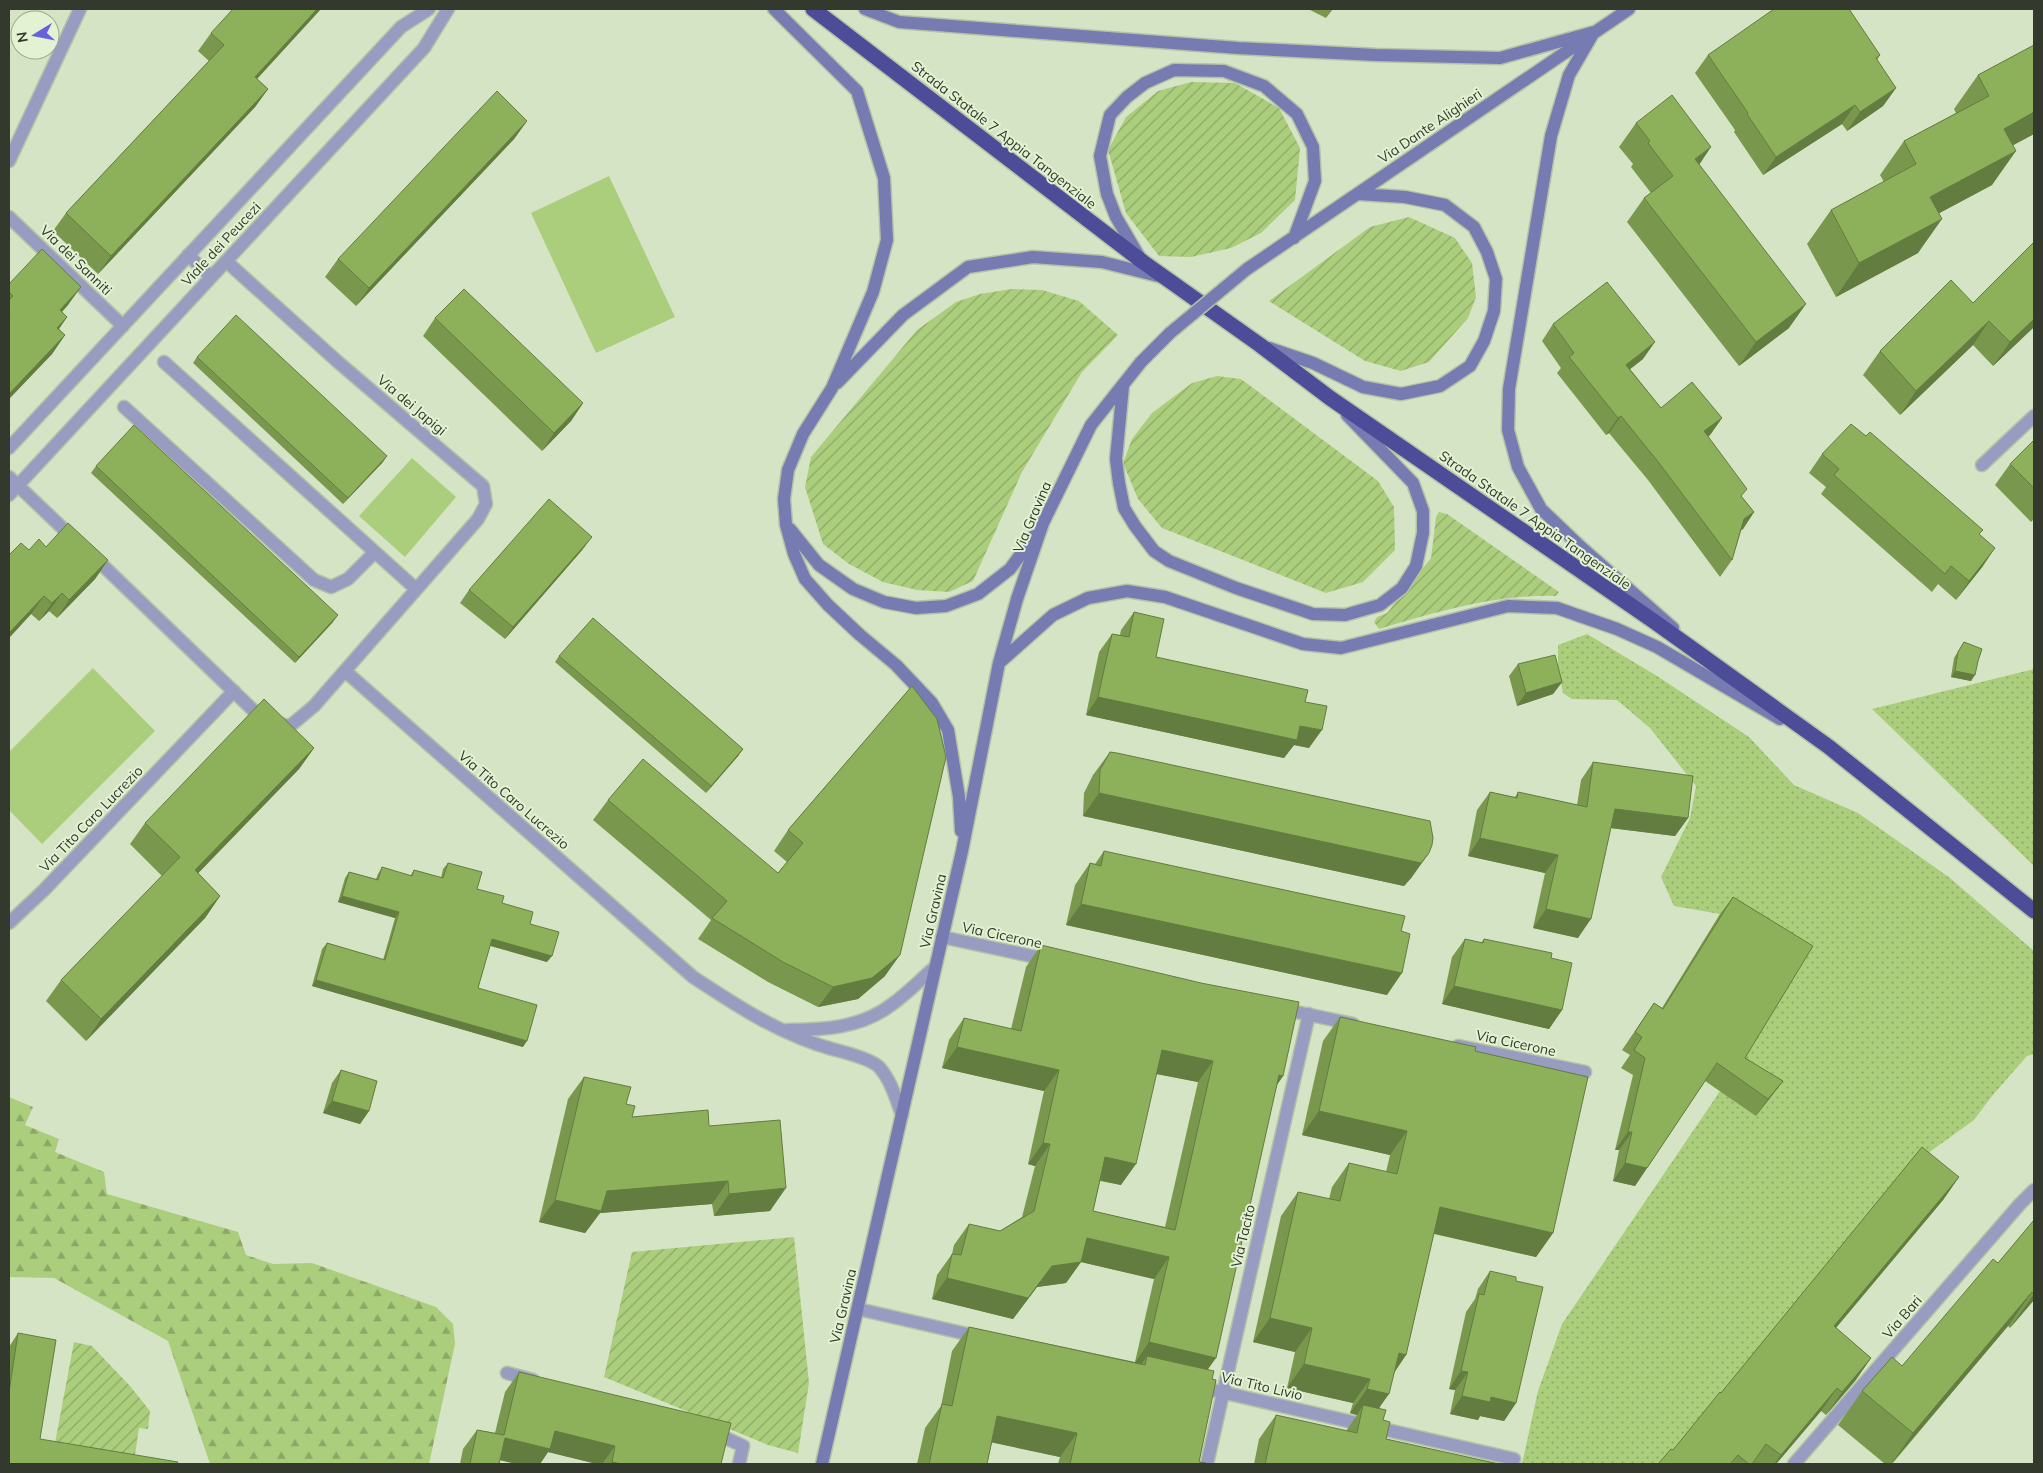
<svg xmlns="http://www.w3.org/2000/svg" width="2043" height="1473" font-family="Mulish,sans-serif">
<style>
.grass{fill:url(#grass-dots)}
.forest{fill:url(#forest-firs)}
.garden{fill:url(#garden-furrows)}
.pitch{fill:#abce7c}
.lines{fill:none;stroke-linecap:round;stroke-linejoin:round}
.street-casing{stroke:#b6c2a7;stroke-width:15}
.secondary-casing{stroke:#b6c2a7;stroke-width:15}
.highway-casing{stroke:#b6c2a7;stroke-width:18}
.street{stroke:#989cc1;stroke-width:12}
.secondary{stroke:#767bb1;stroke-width:12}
.highway{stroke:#4c4c99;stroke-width:15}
.secondary-bridge-casing{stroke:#b6c2a7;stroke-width:15;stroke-linecap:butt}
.secondary-bridge{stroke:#767bb1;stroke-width:12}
.wall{fill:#79984d;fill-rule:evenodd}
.shaded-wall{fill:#637c3f}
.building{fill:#8db15a;stroke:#637c3f;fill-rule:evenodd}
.labels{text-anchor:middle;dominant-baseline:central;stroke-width:4;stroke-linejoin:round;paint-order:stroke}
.street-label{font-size:14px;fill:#34392d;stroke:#e3f2d3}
</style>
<defs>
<pattern id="grass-dots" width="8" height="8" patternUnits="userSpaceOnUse" patternTransform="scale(1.25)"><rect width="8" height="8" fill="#abce7c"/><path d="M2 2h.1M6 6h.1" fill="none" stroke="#8ca866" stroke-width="1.8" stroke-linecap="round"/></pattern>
<pattern id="forest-firs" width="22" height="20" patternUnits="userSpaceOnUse" patternTransform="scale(1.25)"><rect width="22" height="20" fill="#abce7c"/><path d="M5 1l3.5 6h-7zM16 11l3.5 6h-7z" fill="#8ca866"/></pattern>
<pattern id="garden-furrows" width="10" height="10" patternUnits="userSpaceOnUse" patternTransform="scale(1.25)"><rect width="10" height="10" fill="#abce7c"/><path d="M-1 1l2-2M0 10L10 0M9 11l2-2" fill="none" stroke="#8ca866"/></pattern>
</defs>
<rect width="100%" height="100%" fill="#d6e4c6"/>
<path class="grass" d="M1587 634 1657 676 1749 737 1794 785 1858 813 1950 878 2034 951V1054L2027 1056 1992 1096 1974 1120 1906 1169 1663 1464H1522L1538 1391 1562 1324 1752 1044 1720 914 1674 906 1661 877 1690 818 1696 786 1650 728 1617 700 1572 699 1563 693 1558 669V645Z
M2034 669V866L1872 709Z"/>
<path class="forest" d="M9 1097 33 1107 25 1125 59 1139 55 1152 104 1172 107 1194 238 1232 246 1255 273 1264 312 1263 436 1307 453 1324 455 1344 429 1464H210L168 1341 54 1278 9 1277Z"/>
<path class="garden" d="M1191 82 1235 83 1279 108 1300 148 1295 200 1261 233 1231 248 1191 257 1159 256 1126 213 1108 150 1126 117 1158 91Z
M1409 217 1455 238 1472 263 1476 297 1468 318 1429 362 1401 371 1365 361 1269 301 1370 227Z
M1012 289 1042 290 1079 301 1118 335 1082 372 1022 472 973 581 949 592 917 590 883 582 849 564 823 544 805 487 811 457 917 330 956 302 980 294Z
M1217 376 1241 379 1378 481 1394 507 1395 550 1363 582 1326 593 1162 528 1138 499 1123 463 1132 439 1152 413 1192 383Z
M1439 512 1447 514 1559 592 1556 596C1495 594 1437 612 1379 629L1374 622 1377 617 1387 613 1431 558 1436 517Z
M794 1237 809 1383 798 1453 768 1445 604 1377 632 1252Z
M74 1342 92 1346 130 1386 150 1411 148 1429 139 1428 135 1455 55 1443Z"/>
<path class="pitch" d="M609 176 675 317 596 353 531 213Z
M412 458 456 497 405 557 359 516Z
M93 668 155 731 42 844 9 810V752Z"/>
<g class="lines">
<g class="street-casing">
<path id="street" d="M9 161 80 9
M9 217 123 326
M188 255 211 277
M164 362 416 589
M124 407 314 580 331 587 348 579 375 552
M9 448 401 27 429 9
M1982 465 2034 416
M9 477 75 540
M9 495 424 48 448 9
M92 555 254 711 266 721 290 726 314 706 478 519 486 504 483 486 338 362 226 261
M345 671 693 977C737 1006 781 1035 832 1049 844 1052 871 1059 879 1067 891 1080 896 1099 902 1115
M9 923 44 890 234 691
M942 937 1050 960
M1282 1009 1353 1024
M787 1030C823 1030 861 1028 891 1005 907 994 921 979 935 967
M1458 1046 1585 1072
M858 1309 980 1337
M507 1373 533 1380
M1199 1387 1514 1459
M713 1432 743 1446 739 1464
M1207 1464 1309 1014
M1794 1464 2020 1204 2034 1190"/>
</g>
<g class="secondary-casing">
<path id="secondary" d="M774 9 857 91 884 178 887 240 873 292 832 388 803 434 788 470 784 499 786 525 794 554 805 579 828 605 860 635 896 665 932 703 948 730 959 797 961 831
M865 9 899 22 1238 48 1376 55 1500 58 1594 32
M1594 32 1569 75 1551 136 1509 389 1508 430 1518 467 1541 509 1582 548 1673 628
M1140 258 1116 217 1107 194 1100 156 1110 115 1127 97 1145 83 1174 70 1224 71 1264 86 1297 114 1313 147 1315 181 1294 238
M1247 269 1629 9
M1269 348 1313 363 1363 387 1401 394 1440 386 1470 366 1484 341 1494 311 1496 279 1487 252 1474 227 1445 205 1405 197 1358 194
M837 383 903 315 968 267 1033 257 1102 262 1162 277
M1123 386 1116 459 1119 483 1124 508 1135 526 1154 551 1169 561 1236 588 1313 614 1345 615 1380 605 1402 588 1416 566 1423 533V511L1413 483 1347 415
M790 529 819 565 853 589 884 602 916 608 946 606 978 594 1010 569 1034 536
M999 663 1053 615 1088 598 1127 591 1165 597 1303 644 1341 648 1508 606 1557 608 1617 629 1657 647 1780 719
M822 1464 962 851 999 663 1017 599 1043 523 1091 425 1141 362 1170 333"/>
</g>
<g class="highway-casing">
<path id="highway" d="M813 9 1143 262 1260 345 1330 398 1655 622 1829 747 2034 911"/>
</g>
<use href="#street" class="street"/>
<use href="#secondary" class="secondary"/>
<use href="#highway" class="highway"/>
<g class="secondary-bridge-casing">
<path id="secondary-bridge" d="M1170 333 1247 269"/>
</g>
<use href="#secondary-bridge" class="secondary-bridge"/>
</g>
<path class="wall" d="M1308 9H1333L1326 18Z
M319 11 257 79 268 89 255 107 98 274 53 231 66 213 209 61 198 51 211 33Z
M2034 45V134L2013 145 1992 185 1939 213 1918 253 1836 297 1807 244 1831 210 1884 182 1880 175 1904 141 1956 113 1954 109 1978 75Z
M1708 55H1880L1877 60 1896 88 1883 106 1847 131 1842 124 1763 175 1734 132 1735 130 1695 73Z
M527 121 514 139 356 306 325 277 338 259Z
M1636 123 1699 164 1789 328 1739 366 1627 222 1644 198 1651 193 1631 167 1633 164 1619 147Z
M9 284 68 305 62 312 67 317 59 329 65 335 52 354 9 399Z
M1973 303 2034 327 1993 366 1973 345 1900 415 1863 375 1880 351Z
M435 318 583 403 571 421 542 451 423 336Z
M1553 324 1643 359 1630 369 1661 408 1722 418 1710 435 1708 436 1742 497 1754 512 1743 529 1741 530 1732 560 1720 577 1648 480 1609 433 1606 435 1557 373 1561 368 1542 341Z
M197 357 383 462 343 504 193 363Z
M2034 440V519L2031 522 1995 485 2010 464Z
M1822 454 1979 534 1983 566 1956 600 1938 584 1932 592 1821 494 1826 487 1809 473Z
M96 466 333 622 295 663 91 473Z
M46 547 108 560 95 579 57 618 49 611 39 621 31 614 9 638V555Z
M583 549 505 639 460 603 469 590Z
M1134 612 1156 657 1305 702 1309 748 1294 745 1284 758 1086 715 1099 652 1112 634 1120 635 1121 630Z
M1964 642 1978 661 1971 681 1951 677 1954 658Z
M559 656 739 755 706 793 555 662Z
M1518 664 1562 682 1553 694 1517 706 1509 676Z
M912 686 885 976 858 999 818 1007 768 982 698 939 711 920 593 820 608 800 778 873 787 862 774 851 788 830Z
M314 748 299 769 198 873 220 896 205 918 86 1041 46 1001 61 980 162 876 130 844 145 823Z
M1110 752 1412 877 1404 886 1083 816 1084 793 1093 775Z
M1593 762 1688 818 1675 836 1611 828 1578 938 1533 928 1545 873 1468 856 1477 810 1490 792 1515 797 1518 792 1577 805 1581 780Z
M1104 851 1387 995 1066 925 1075 885 1090 863 1095 864Z
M448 863 477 889 502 903 530 924 547 962 490 946 478 988 523 1047 312 986 322 949 327 943 383 960 395 918 338 902 345 878 349 872 376 879 378 874 382 867 410 876 414 870 441 878 443 869Z
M1733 897 1745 1058 1783 1081 1770 1098 1756 1116 1705 1081 1635 1186 1613 1181 1619 1150H1615L1633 1075 1621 1068 1630 1055 1622 1050 1654 1003 1662 1008 1720 914Z
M1465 939 1481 943 1484 939 1551 958 1562 1010 1549 1029 1442 1004 1452 957Z
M1041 945 1283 1076 1277 1085 1207 1369 1212 1379 1199 1462 1205 1464H1058L1060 1457 992 1442 987 1464H917L925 1428 941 1406 952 1351 969 1327 1135 1362 1154 1279 1081 1262 1066 1283 1037 1287 1013 1319 932 1299 937 1275 952 1254 954 1245 969 1224 1000 1231 1022 1217 1035 1166 1028 1164 1044 1091 942 1068 949 1040 964 1018 1011 1029 1026 967ZM1156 1074 1198 1082 1165 1227 1093 1211 1100 1181 1121 1185Z
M1340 1017 1475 1051 1553 1233 1536 1257 1434 1234 1406 1355 1394 1372 1379 1409 1383 1420 1386 1439 1499 1464H1254L1259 1439 1276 1415 1346 1431 1357 1415 1350 1413 1353 1403 1287 1388 1295 1352 1253 1342 1281 1216 1298 1192 1329 1199 1332 1187 1349 1163 1386 1172 1390 1155 1302 1135 1323 1041Z
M341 1070 369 1111 360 1124 323 1113 332 1083Z
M584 1077 626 1104 632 1117 709 1126 770 1211 714 1216 712 1204 600 1213 585 1233 539 1222 568 1099Z
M1959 1177 1943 1200 1836 1328 1871 1358 1855 1381 1826 1415 1821 1411 1776 1464H1658L1673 1450 1721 1393Z
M2034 1220V1300L2010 1328 2008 1326 1892 1464H1885L1838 1425 1862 1391 1902 1366 1998 1263Z
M1490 1271 1516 1281V1403L1504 1421 1480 1416 1478 1420 1450 1414 1455 1390 1449 1389 1466 1312 1475 1299 1478 1289Z
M18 1333 40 1439 9 1464V1347Z
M519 1372 721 1464H597L548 1452 540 1464H517L500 1460 499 1464H460L463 1449 477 1430 495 1433 505 1392Z"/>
<path class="shaded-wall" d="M317 9H321L242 95 255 77Z
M1896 88 1883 106 1847 131 1860 112Z
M268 89 255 107 98 274 111 256Z
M1855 105 1842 124 1763 175 1776 157Z
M2034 112V134L1980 163 2004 129Z
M527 121 514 139 356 306 369 288Z
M1711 147 1695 171V159Z
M2016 151 1992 185 1906 231 1930 197Z
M1942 219 1918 253 1836 297 1859 263Z
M81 287 68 305 47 328 60 310Z
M1806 304 1789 328 1739 366 1756 342Z
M67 317 54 336 57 328Z
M2034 319V327L1993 366 2010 342Z
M1989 321 1973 345 1900 415 1916 391Z
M65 335 52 354 9 399V394Z
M1655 342 1643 359 1615 381 1626 365Z
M583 403 571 421 542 451 554 433Z
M1621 416 1609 433 1606 435 1618 418Z
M1722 418 1710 435 1692 448 1704 431Z
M387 456 383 462 343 504 348 498Z
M1754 512 1743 529 1732 536 1744 519Z
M592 537 583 549 505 639 513 627Z
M1995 548 1983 566 1956 600 1969 581Z
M108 560 95 579 57 618 69 600Z
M62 593 49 611 39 621 52 603Z
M44 596 31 614 9 638V633Z
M338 615 333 622 295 663 299 657Z
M1955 671 1975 675 1971 681 1951 677Z
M1562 682 1553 694 1517 706 1526 693Z
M1098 697 1300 726 1322 730 1309 748 1294 745 1284 758 1086 715Z
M314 748 299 769 180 892 195 870Z
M743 749 739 755 706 793 711 786Z
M1099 793 1429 853 1412 877 1404 886 1083 816Z
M1615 809 1688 818 1675 836 1602 827Z
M1480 838 1558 855 1545 873 1468 856Z
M220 896 205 918 86 1041 101 1019Z
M342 896 399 912 395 918 338 902Z
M1081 904 1402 973 1387 995 1066 925Z
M1546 909 1591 919 1578 938 1533 928Z
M492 939 552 956 547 962 488 945Z
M900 955 885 976 858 999 818 1007 833 987Z
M316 980 527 1041 523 1047 312 986Z
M1454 986 1562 1010 1549 1029 1442 1004Z
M957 1047 1059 1070 1044 1091 942 1068Z
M1162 1050 1213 1061 1198 1082 1147 1072Z
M1279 1075 1283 1076 1268 1097Z
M1783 1081 1770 1098 1756 1116 1768 1099Z
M332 1101 369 1111 360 1124 323 1113Z
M1319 1111 1407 1131 1390 1155 1302 1135Z
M1628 1132H1632L1619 1150H1615Z
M1043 1143 1050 1144 1035 1166 1028 1164Z
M1105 1157 1136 1164 1121 1185 1090 1178Z
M1625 1163 1647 1168 1635 1186 1613 1181Z
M1959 1177 1943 1200 1818 1349 1834 1326Z
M728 1181 712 1204 600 1213 585 1233 539 1222 555 1200 607 1191Z
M786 1188 770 1211 714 1216 729 1194Z
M1440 1207 1553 1233 1536 1257 1423 1231Z
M1087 1238 1169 1257 1154 1279 1081 1262 1066 1283 1037 1287 1013 1319 932 1299 947 1278 1052 1266Z
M2032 1292 2008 1326 1891 1464 1913 1433Z
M2034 1294V1300L2010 1328Z
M1270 1318 1312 1328 1295 1352 1253 1342Z
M1149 1342 1216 1358 1201 1379 1145 1365 1147 1356 1141 1365 1134 1364Z
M1399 1353 1406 1355 1390 1379Z
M1871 1358 1855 1381 1826 1415 1842 1392Z
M1304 1364 1370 1379 1353 1403 1287 1388Z
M1461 1371 1468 1372 1455 1390 1449 1389Z
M1837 1388 1821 1411 1776 1464H1774L1781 1455Z
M1367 1389 1389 1394 1372 1418 1363 1405 1357 1415 1350 1413Z
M1462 1396 1491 1397 1516 1403 1504 1421 1480 1416 1478 1420 1450 1414Z
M997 1416 1077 1433 1060 1457 980 1440Z
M555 1431 615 1446 602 1464H597L548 1452 540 1464H517L491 1458 505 1438Z
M612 1462 622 1464H610Z"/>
<path class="building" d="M233 9H317L255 77 268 89 111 256 66 213 224 45 211 33Z
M1774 9H1849L1880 55 1876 58 1896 88 1860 112 1855 105 1776 157 1747 114 1748 113 1708 55Z
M2034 45V112L2004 129 2016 151 1930 197 1942 219 1859 263 1831 210 1916 164 1904 141 1989 96 1978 75Z
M497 91 527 121 369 288 338 259Z
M1672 95 1711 147 1695 159 1806 304 1756 342 1644 198 1673 176 1648 143 1650 141 1636 123Z
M2034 242V319L2010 342 1989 321 1916 391 1880 351 1951 280 1973 303Z
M42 249 81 287 60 310 67 317 57 328 65 335 9 394V315L10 314 9 312V300L13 296 9 292V284Z
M1607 282 1655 342 1626 365 1661 408 1692 382 1722 418 1704 431 1747 489 1741 496 1754 512 1744 519 1732 560 1659 463 1621 416 1618 418 1569 357 1574 353 1553 324Z
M464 289 583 403 554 433 435 318Z
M236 315 387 456 348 498 197 357Z
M1851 424 1866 436 1870 432 1983 530 1979 534 1995 548 1969 581 1951 566 1945 574 1834 475 1839 469 1822 454Z
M134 425 338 615 299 657 96 466Z
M2034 440V488L2010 464Z
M549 499 592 537 513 627 469 590Z
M68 523 108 560 69 600 62 593 52 603 44 596 9 633V555L21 543 29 550 39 539 46 547Z
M1134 612 1164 619 1156 657 1308 690 1305 702 1327 706 1322 730 1300 726 1297 740 1098 697 1112 634 1129 637Z
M593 618 743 749 711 786 559 656Z
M1964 642 1982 649 1978 661 1975 675 1955 671 1958 652Z
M1555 655 1562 682 1526 693 1518 664Z
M912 686 937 719 946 757 900 955 872 978 833 987 783 962 712 918 727 901 608 800 643 759 778 873 803 843 788 830Z
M264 699 314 748 195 870 220 896 101 1019 61 980 180 857 145 823Z
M1110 752 1117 753 1430 821 1433 838 1432 845 1429 853 1421 863 1099 793 1100 770Z
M1593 762 1693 776 1688 818 1615 809 1591 919 1546 909 1558 855 1480 838 1490 792 1517 798 1518 792 1587 807Z
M1104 851 1405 916 1401 931 1410 934 1402 973 1081 904 1090 863 1101 866Z
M448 863 482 872 477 889 504 896 502 903 533 912 530 924 559 932 552 956 492 939 478 988 537 1005 527 1041 316 980 327 943 385 960 399 912 342 896 349 872 378 880 382 867 412 876 414 870 443 878Z
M1733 897 1813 946 1745 1058 1783 1081 1768 1099 1717 1063 1647 1168 1625 1163 1632 1132H1628L1645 1058 1634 1050 1642 1037 1635 1032 1654 1003 1663 1009Z
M1465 939 1483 943 1484 939 1552 953 1551 958 1572 963 1562 1010 1454 986Z
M1041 945 1201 983 1299 1002 1283 1076 1279 1075 1216 1358 1149 1342 1169 1257 1087 1238 1081 1262 1052 1266 1028 1298 947 1278 952 1254 961 1255 969 1224 1000 1231 1034 1211 1050 1144 1043 1143 1059 1070 957 1047 964 1018 1021 1031ZM1162 1050 1213 1061 1175 1230 1093 1211 1105 1157 1136 1164Z
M1340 1017 1476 1047 1475 1051 1588 1077 1553 1233 1440 1207 1406 1355 1399 1353 1389 1394 1367 1389 1370 1379 1304 1364 1312 1328 1270 1318 1298 1192 1340 1201 1349 1163 1397 1174 1407 1131 1319 1111Z
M341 1070 377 1081 369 1111 332 1101Z
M584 1077 631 1087 626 1104 635 1106 632 1117 708 1110 709 1126 780 1120 786 1188 729 1194 728 1181 607 1191 601 1211 555 1200Z
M1922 1147 1959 1177 1834 1326 1871 1358 1842 1392 1837 1388 1781 1455 1766 1444 1752 1464H1749L1738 1455 1730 1464H1658L1671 1449 1673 1450 1720 1392 1721 1393Z
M2034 1220V1294L2032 1292 1913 1433 1862 1391 1892 1357 1902 1366 1993 1259 1998 1263Z
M1490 1271 1516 1277V1281L1543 1287 1516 1403 1491 1397 1490 1402 1462 1396 1468 1372 1461 1371 1479 1294 1484 1295Z
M969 1327 1145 1365 1147 1356 1214 1371 1212 1379 1216 1380 1199 1462 1206 1463 1205 1464H1070L1077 1433 997 1416 987 1464H929L942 1404 952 1406Z
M18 1333 56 1340 40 1439 178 1462 177 1464H9V1392Z
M519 1372 731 1423 721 1464H622L612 1462 615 1446 555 1431 550 1449 505 1438 499 1464H470L477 1430 504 1435Z
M1363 1405 1386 1410 1383 1420 1390 1422 1386 1439 1499 1464H1265L1276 1415 1357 1433Z"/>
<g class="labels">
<g class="street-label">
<text transform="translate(1430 126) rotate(-34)">Via Dante Alighieri</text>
<text transform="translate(1004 135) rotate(38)">Strada Statale 7 Appia Tangenziale</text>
<text transform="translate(221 244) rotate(-47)">Viale dei Peucezi</text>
<text transform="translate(76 260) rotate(44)">Via dei Sanniti</text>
<text transform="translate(412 405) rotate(40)">Via dei Japigi</text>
<text transform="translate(1032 517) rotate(-67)">Via Gravina</text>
<text transform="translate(1535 520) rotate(35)">Strada Statale 7 Appia Tangenziale</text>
<text transform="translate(514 800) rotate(41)">Via Tito Caro Lucrezio</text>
<text transform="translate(91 819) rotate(-46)">Via Tito Caro Lucrezio</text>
<text transform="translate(933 911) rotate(-77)">Via Gravina</text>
<text transform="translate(1002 935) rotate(12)">Via Cicerone</text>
<text transform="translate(1516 1043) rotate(12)">Via Cicerone</text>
<text transform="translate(1243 1236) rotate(-77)">Via Tacito</text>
<text transform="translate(843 1306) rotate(-77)">Via Gravina</text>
<text transform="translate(1902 1317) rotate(-49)">Via Bari</text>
<text transform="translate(1262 1386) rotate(13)">Via Tito Livio</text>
</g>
</g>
<rect width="2043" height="1473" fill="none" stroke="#34392d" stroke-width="20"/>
<g transform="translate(35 35) rotate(260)"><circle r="24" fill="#e3f2d3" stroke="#9da891"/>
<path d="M0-4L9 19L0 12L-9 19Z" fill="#6662db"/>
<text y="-8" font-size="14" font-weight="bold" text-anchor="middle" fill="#34392d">N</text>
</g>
</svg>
